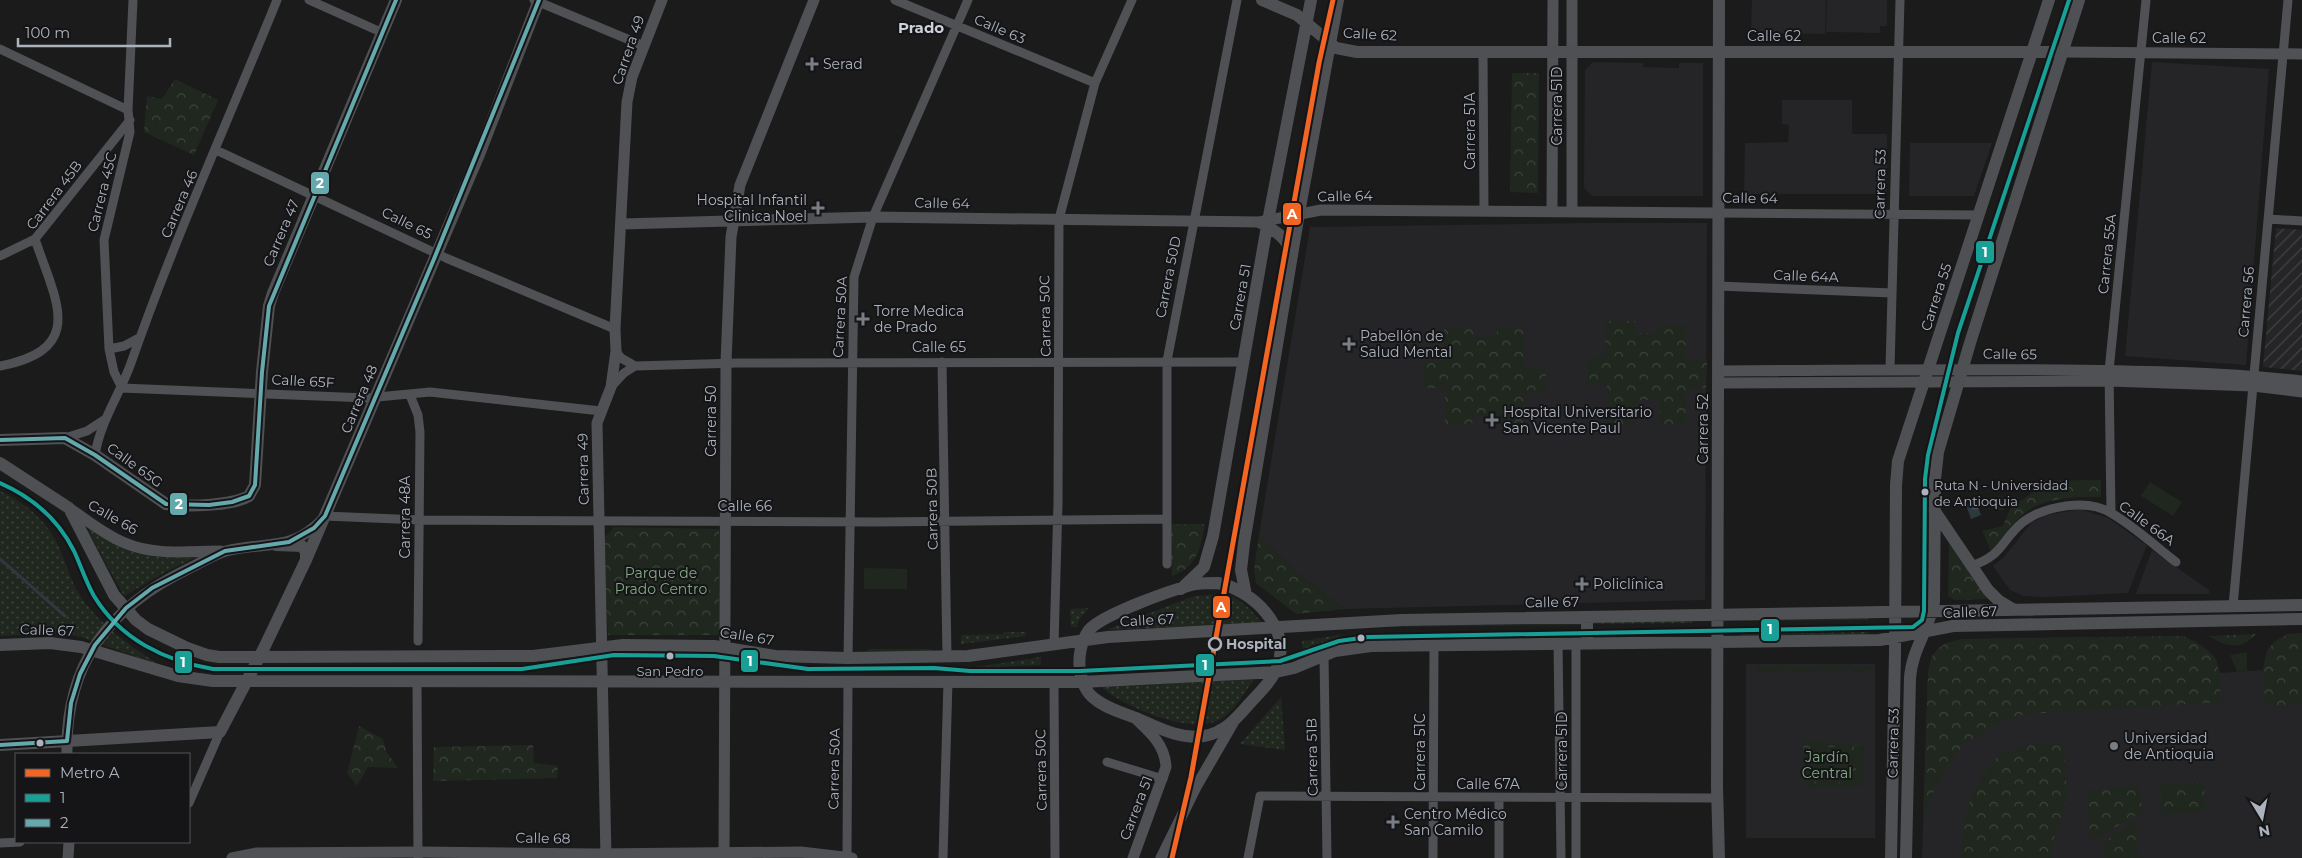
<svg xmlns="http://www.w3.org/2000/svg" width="2302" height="858" font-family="Montserrat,sans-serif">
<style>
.built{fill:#252528}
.industrial{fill:url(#industrial-furrows)}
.grass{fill:url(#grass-dots)}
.forest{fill:url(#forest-crowns)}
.garden{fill:#1f271f}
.water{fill:url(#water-waves)}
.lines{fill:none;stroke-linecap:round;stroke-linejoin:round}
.stream{stroke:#2d383f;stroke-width:3}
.minor{stroke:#4f5155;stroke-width:9}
.tertiary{stroke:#4f5155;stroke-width:11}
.secondary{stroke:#4e5053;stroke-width:12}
.bus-1-casing{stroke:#151518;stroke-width:8}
.bus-2-casing{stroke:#151518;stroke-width:8}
.bus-1{stroke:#18a096;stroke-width:4}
.bus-2{stroke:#65a9ac;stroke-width:4}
.metro-1-casing{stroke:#151518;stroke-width:9}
.metro-1{stroke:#f26522;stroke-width:5}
.poi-dot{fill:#797e85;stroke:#151518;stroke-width:2}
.bus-dot{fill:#acb3bd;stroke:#151518;stroke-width:2}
.stop-dot{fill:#151518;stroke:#acb3bd;stroke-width:2.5}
.labels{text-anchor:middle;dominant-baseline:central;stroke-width:4;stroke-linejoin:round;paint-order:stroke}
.bus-label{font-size:13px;fill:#acb3bd;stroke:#151518;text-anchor:start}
.street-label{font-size:14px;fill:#acb3bd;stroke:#151518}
.poi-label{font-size:14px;fill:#acb3bd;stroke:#151518;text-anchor:start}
.park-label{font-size:14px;fill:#83a982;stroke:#151518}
.stop-label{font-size:14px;font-weight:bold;fill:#acb3bd;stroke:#151518;text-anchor:start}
.neighbourhood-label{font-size:15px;font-weight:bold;fill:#cdd1d9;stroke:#151518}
.line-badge{stroke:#151518;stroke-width:2}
.badge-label{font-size:14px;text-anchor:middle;font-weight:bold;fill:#fff}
</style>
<defs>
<pattern id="industrial-furrows" width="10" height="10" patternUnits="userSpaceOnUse" patternTransform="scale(1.25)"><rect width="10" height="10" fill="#252528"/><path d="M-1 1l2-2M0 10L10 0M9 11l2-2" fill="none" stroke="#424245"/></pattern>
<pattern id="grass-dots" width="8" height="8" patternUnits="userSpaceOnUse" patternTransform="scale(1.25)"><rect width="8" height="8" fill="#1f271f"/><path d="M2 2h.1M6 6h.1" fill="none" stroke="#3d443e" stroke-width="1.8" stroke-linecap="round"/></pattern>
<pattern id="forest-crowns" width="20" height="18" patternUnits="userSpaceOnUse" patternTransform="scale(1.25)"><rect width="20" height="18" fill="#1f271f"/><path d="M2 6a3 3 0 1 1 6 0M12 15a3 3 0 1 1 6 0" fill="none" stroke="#3d443e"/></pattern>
<pattern id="water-waves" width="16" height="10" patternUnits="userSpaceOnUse" patternTransform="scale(1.25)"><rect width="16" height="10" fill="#2d383f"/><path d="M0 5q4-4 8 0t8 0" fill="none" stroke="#495259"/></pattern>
</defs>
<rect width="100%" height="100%" fill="#1b1b1c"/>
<path class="built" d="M1752 0H1826L1825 34 1751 33Z
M1827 0H1887V26H1880V33L1826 32Z
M1593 62 1643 63V67L1679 68V63H1703V196H1592L1584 188 1585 70Z
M2152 62 2269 69 2246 365 2125 356Z
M1782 100H1852V134H1887V194H1744L1745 143 1788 142 1789 125 1782 124Z
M1910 143H1992L1974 196H1909Z
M1588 223H1707L1705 600 1345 609 1297 573 1259 535 1310 227Z
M2080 509 2108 518 2147 545 2128 593 2046 597 2023 596 2010 590 1993 566 2004 557 2032 522 2047 515Z
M2152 550 2209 590V594H2136Z
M2302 633V858H1922L1928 673 1932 655 1945 644 1964 639 2183 636 2211 653 2216 659 2220 673 2263 670 2267 650 2276 641 2287 634Z
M1746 664H1875V838H1746Z"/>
<path class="industrial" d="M2276 228 2302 230V371L2263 367Z"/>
<path class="grass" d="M0 491C23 502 44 518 56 541 65 558 69 578 79 594 99 625 130 645 159 665L81 637 60 633 0 636Z
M91 528C132 558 145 557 195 558L169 570 124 596 88 531Z
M1220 594C1239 596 1250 608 1262 623L1106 630 1194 596Z
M1089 608 1080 618 1077 627H1071L1070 609Z
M1868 617V620L1741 621V619Z
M1692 621V623L1593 624V622Z
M1580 623V625L1359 627 1382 625Z
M1004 632H1026V636L961 644V635L1003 634Z
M1868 632V634L1741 636V634Z
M1345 634 1303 651 1302 641Z
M737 636H763V643L743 640Z
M868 649H932V651H868Z
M1041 657V665L970 668Z
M1254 679C1245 692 1234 712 1219 720 1188 735 1125 707 1101 687Z
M1281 697 1285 750 1240 744Z"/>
<path class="forest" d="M1512 73H1539L1538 193 1510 192Z
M175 79 218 100 194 155 144 132 147 96 162 99Z
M1605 321H1635V333H1658L1659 325H1686V360H1707L1706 388H1686V424H1660V400H1636V424H1607V385H1587L1588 357H1605Z
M1444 327H1473V337H1497V327H1524V368L1546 369V393L1523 394V426H1500V416H1473L1472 425H1445V388H1423V362H1444Z
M2101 480V497C2074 497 2040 497 2019 518 2009 528 2000 540 1991 551L1982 531 2003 526 2010 509 2036 490 2037 481Z
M1169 524H1205C1201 548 1197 567 1172 576Z
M614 527 719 529V635H608L602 540Z
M1259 535 1297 573 1345 609 1296 614 1256 583 1254 570Z
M1949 543 1988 599 1955 600 1948 596Z
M2302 633V704L2265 706C2263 672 2256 635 2302 633Z
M2256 634C2241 651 2227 647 2209 636Z
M2183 636C2221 652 2219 664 2221 702L2026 714 1993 725 1963 745 1945 770 1932 795 1923 819 1928 673C1932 650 1940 642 1964 639Z
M359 726 383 739 386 751 398 768 368 767 357 786 347 773Z
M1803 740 1864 746V786L1805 788Z
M2064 742 2067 798 2051 847 2052 858H1961C1963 825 1966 796 1987 770 1992 763 1998 755 2006 752 2023 743 2045 744 2064 742Z
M533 745 534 763 558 766 557 778 433 781 434 747Z
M2204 783 2205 811 2162 814 2160 785Z
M2140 786 2142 815H2136L2099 837 2090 838 2087 790Z
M2136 819 2138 856 2144 858H2104L2103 843Z"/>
<path class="garden" d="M2150 482 2182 502 2173 516 2141 496Z
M1998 496 2005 497 2004 510H1997Z
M864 568 907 569V589H864Z
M2247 652V671L2237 672 2230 655Z
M1814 665H1854C1840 675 1829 673 1814 665Z
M1755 666H1783V672H1755Z
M1790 666H1808L1820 672H1790Z
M1875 666V670L1851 672 1859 667Z
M1840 746H1850L1855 786H1840Z
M1854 746H1864L1862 779H1857Z
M1825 747H1836V782L1830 783Z
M1820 748 1826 787H1815Z
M1804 749H1814L1811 780H1808Z"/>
<path class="water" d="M1976 502 1981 515 1971 519 1966 505Z"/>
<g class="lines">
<path class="stream" d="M0 559 65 616"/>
<path class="minor" d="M309 0 383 33
M534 0 644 46
M895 0 1095 83
M0 49 128 110
M1483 51 1484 211
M216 150 446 258 615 329
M1718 213 1979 215
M2268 219 2302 221
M0 256 35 239 130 120
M1718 286 1892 293
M109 349 124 346 139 338
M616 351 621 358 635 366 738 363 1244 362
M942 362 947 656
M0 366C88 349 55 300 35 239
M1890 369 1900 0
M611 387 624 373 635 366
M122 388 367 398 430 392 601 411
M122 388 114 372 109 349 104 240 130 132 128 110 133 0
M410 395 418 415 420 432 418 641
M65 438 87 431 104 420
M95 455C100 422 120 394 131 363 174 240 228 121 277 0
M2111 512 2109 371 2146 0
M325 516 420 520 878 522 1166 519
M1167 564V361L1237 0
M1971 566C2004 555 2000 541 2023 522 2045 506 2087 498 2111 513 2134 526 2155 546 2176 562
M2233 606 2288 0
M1054 644 1058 503 1059 219 1095 83 1132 0
M1558 644 1561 858
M1576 644V858
M1324 655 1327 858
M848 658 854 277 873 217 968 0
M417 682 418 858
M1054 682 1055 858
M1107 762 1163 779
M189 803 220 732
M0 843 20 842
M847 857 848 681
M943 858 948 681
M1248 858 1260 796 1717 798
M1433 858 1434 645
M1499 858V798"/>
<path class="tertiary" d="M2062 52 2302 54
M1552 211 1553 0
M1572 212V0
M622 224 873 217 1259 222 1321 210 1718 213
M1718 371C1833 370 1948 369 2063 370 2143 371 2223 372 2302 381
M1718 383 2109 381 2253 386 2302 392
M69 508C87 520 105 535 125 543 154 556 190 551 221 551
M67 754C65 664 109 607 188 569 200 563 213 555 226 551 266 541 291 553 324 518
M68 858 69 842
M232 858 257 853 418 852 595 854 801 852 852 858
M606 858 597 423 611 387 616 351 615 329 627 102 632 77 662 0
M724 858 726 363 731 237 740 185 814 0
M1133 858 1166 767C1165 746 1152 734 1137 720
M1161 858 1196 787 1233 723"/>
<path class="secondary" d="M1262 0 1297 15 1336 48 1357 52H2062
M1261 223C1276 231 1288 238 1292 256
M0 440 65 438 95 455 166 504C186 507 232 506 249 496L255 485 262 372 269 306 273 293 396 0
M0 463 69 508 114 595 136 620 148 629 187 648 207 655 219 657 533 656 623 645 714 646 775 656 848 658 968 656 1108 637 1402 620 2302 605
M1934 510 1988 590 1999 601 2014 610
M276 545 302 546 306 552V560
M1218 583C1252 590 1291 627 1278 665 1273 680 1260 692 1249 704 1237 718 1224 733 1204 736 1180 740 1157 727 1136 718 1122 713 1106 708 1095 699 1085 692 1082 681 1080 670 1078 657 1081 641 1089 630 1103 614 1174 589 1196 584 1203 583 1211 583 1218 583Z
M1181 589 1204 567 1213 536 1267 226 1311 0
M1246 595 1241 570 1244 543 1299 213 1338 0
M1587 617V643
M0 645 50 643 81 647 178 676 213 681 1082 682 1276 672 1294 668 1335 651 1371 646 1880 640 1953 626 2302 619
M0 745 220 732 264 648 306 560 478 157 539 0
M1719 858 1717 787 1719 0
M1891 858 1895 653 1896 485 1898 461 2049 0
M1906 858 1910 678C1912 649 1930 628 1934 601L1935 479 1938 452 1970 343 2079 0"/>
<g class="bus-1-casing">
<path id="bus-1" d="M0 483C32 497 58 519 74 551 81 566 86 582 94 596 120 639 165 661 213 669H522L614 655 714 656 808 669 934 668 970 671H1080L1280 661 1339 641 1368 637 1913 627 1922 620 1924 611 1925 479 1928 455 1958 333 2069 0"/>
</g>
<g class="bus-2-casing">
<path id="bus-2" d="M0 440 65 438 95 455 166 504 209 505 232 502 249 496 255 485 262 372 269 306 396 0
M0 745 67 741 71 703 80 674 95 645 126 608 152 588 225 551 289 542 314 528 325 516 434 259 539 0"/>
</g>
<use href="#bus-1" class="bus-1"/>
<use href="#bus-2" class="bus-2"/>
<g class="metro-1-casing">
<path id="metro-1" d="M1172 858 1191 777 1319 63 1333 0"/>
</g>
<use href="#metro-1" class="metro-1"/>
</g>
<g class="poi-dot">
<path d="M809.5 56.5h5v5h5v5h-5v5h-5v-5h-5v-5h5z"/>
<path d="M815.5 200.5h5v5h5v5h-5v5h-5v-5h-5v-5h5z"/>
<path d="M860.5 311.5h5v5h5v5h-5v5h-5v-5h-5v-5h5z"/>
<path d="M1346.5 336.5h5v5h5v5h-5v5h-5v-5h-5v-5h5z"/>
<path d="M1489.5 412.5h5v5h5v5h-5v5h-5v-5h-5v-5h5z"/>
<path d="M1579.5 576.5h5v5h5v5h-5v5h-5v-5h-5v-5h5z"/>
<circle cx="2114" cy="746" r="5"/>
<path d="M1390.5 814.5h5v5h5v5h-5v5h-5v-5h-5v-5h5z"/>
</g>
<g class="bus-dot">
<circle cx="1925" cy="492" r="4.5"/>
<circle cx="1361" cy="638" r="4.5"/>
<circle cx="670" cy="656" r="4.5"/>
<circle cx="40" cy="743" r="4.5"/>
</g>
<circle class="stop-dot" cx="1215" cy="644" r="6"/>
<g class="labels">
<g class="bus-label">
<text x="1934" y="485">Ruta N - Universidad<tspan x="1934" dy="16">de Antioquia</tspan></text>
<text x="670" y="671" text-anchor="middle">San Pedro</text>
</g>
<g class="street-label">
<text transform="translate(1000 29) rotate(23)">Calle 63</text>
<text transform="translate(1370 34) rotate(3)">Calle 62</text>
<text x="1774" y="36">Calle 62</text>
<text x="2179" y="38">Calle 62</text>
<text transform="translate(628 50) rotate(-71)">Carrera 49</text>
<text transform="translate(1557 106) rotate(-90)">Carrera 51D</text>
<text transform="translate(1470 131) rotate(-90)">Carrera 51A</text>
<text transform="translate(1880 184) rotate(-89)">Carrera 53</text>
<text transform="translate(102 192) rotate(-76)">Carrera 45C</text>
<text transform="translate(54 195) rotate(-53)">Carrera 45B</text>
<text transform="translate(1345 196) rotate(-1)">Calle 64</text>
<text transform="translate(1750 198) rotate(1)">Calle 64</text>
<text transform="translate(942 203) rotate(1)">Calle 64</text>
<text transform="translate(179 204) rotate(-67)">Carrera 46</text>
<text transform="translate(407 223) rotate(26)">Calle 65</text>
<text transform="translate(281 233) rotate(-67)">Carrera 47</text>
<text transform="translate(2107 254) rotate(-84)">Carrera 55A</text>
<text transform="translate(1806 276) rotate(2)">Calle 64A</text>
<text transform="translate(1168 277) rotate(-79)">Carrera 50D</text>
<text transform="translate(1240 297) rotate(-80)">Carrera 51</text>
<text transform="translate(1936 297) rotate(-72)">Carrera 55</text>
<text transform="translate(2246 302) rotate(-85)">Carrera 56</text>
<text transform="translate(1045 316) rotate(-91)">Carrera 50C</text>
<text transform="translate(840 317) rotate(-87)">Carrera 50A</text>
<text x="939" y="347">Calle 65</text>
<text transform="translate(2010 354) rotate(1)">Calle 65</text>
<text transform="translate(303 381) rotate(3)">Calle 65F</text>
<text transform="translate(359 399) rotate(-67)">Carrera 48</text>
<text transform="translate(711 421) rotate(-90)">Carrera 50</text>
<text transform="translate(1703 429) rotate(-90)">Carrera 52</text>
<text transform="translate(135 465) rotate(36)">Calle 65G</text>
<text transform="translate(583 469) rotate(-91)">Carrera 49</text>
<text x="745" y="506">Calle 66</text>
<text transform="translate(932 509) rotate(-91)">Carrera 50B</text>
<text transform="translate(113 517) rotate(30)">Calle 66</text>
<text transform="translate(405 517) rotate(-90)">Carrera 48A</text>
<text transform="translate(2147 523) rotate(36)">Calle 66A</text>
<text transform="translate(1552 602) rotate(-1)">Calle 67</text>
<text transform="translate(1970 612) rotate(-2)">Calle 67</text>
<text transform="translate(1147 620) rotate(-3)">Calle 67</text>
<text transform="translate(47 630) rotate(2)">Calle 67</text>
<text transform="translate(747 636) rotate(9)">Calle 67</text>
<text transform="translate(1893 743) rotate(-89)">Carrera 53</text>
<text transform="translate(1562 751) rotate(-90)">Carrera 51D</text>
<text transform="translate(1420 752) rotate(-90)">Carrera 51C</text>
<text transform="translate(1312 757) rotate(-91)">Carrera 51B</text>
<text transform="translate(834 769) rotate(-89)">Carrera 50A</text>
<text transform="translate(1041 770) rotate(-91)">Carrera 50C</text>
<text x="1488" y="784">Calle 67A</text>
<text transform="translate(1136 808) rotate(-69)">Carrera 51</text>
<text transform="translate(543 838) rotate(1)">Calle 68</text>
</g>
<g class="poi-label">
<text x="823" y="64">Serad</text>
<text x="807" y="200" text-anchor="end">Hospital Infantil<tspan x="807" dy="16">Clinica Noel</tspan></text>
<text x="874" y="311">Torre Medica<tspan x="874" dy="16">de Prado</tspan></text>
<text x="1360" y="336">Pabellón de<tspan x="1360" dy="16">Salud Mental</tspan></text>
<text x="1503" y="412">Hospital Universitario<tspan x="1503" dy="16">San Vicente Paul</tspan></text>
<text x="1593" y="584">Policlínica</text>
<text x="2124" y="738">Universidad<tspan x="2124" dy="16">de Antioquia</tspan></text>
<text x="1404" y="814">Centro Médico<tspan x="1404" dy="16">San Camilo</tspan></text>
</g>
<g class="park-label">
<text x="661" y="573">Parque de<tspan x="661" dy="16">Prado Centro</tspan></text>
<text x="1827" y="757">Jardín<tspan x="1827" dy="16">Central</tspan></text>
</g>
<g class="stop-label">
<text x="1226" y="644">Hospital</text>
</g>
<g class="neighbourhood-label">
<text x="921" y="27">Prado</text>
</g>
</g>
<g class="line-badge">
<rect x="310" y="171" width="20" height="24" rx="5" fill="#65a9ac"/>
<rect x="1282" y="202" width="20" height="24" rx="5" fill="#f26522"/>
<rect x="1975" y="240" width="20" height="24" rx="5" fill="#18a096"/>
<rect x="169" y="492" width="19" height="24" rx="5" fill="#65a9ac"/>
<rect x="1212" y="595" width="19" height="24" rx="5" fill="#f26522"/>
<rect x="1760" y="618" width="20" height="24" rx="5" fill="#18a096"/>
<rect x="740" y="649" width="19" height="24" rx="5" fill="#18a096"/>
<rect x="174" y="650" width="19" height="24" rx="5" fill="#18a096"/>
<rect x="1195" y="653" width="20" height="24" rx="5" fill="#18a096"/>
</g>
<g class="badge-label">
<text x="320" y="188">2</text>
<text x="1292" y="219">A</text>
<text x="1985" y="257">1</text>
<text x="179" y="509">2</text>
<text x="1221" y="612">A</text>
<text x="1770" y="634">1</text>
<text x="750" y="666">1</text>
<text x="183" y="667">1</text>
<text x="1205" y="670">1</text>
</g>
<rect x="15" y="753" width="175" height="90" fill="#151518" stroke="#51545a"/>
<rect x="25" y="769" width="25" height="8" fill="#f26522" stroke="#51545a"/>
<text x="60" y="778" font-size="15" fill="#acb3bd">Metro A</text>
<rect x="25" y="794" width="25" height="8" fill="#18a096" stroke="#51545a"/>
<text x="60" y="803" font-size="15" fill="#acb3bd">1</text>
<rect x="25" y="819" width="25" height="8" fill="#65a9ac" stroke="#51545a"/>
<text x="60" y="828" font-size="15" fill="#acb3bd">2</text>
<g transform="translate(2262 818) rotate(170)" stroke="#151518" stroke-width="4" paint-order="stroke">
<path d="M0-4L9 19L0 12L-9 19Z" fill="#acb3bd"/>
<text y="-8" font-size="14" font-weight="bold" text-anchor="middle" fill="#acb3bd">N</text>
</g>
<path d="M18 38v8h152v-8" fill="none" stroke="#acb3bd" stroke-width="2.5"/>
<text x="25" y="38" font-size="15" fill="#acb3bd" stroke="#151518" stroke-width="4" paint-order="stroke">100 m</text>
</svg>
